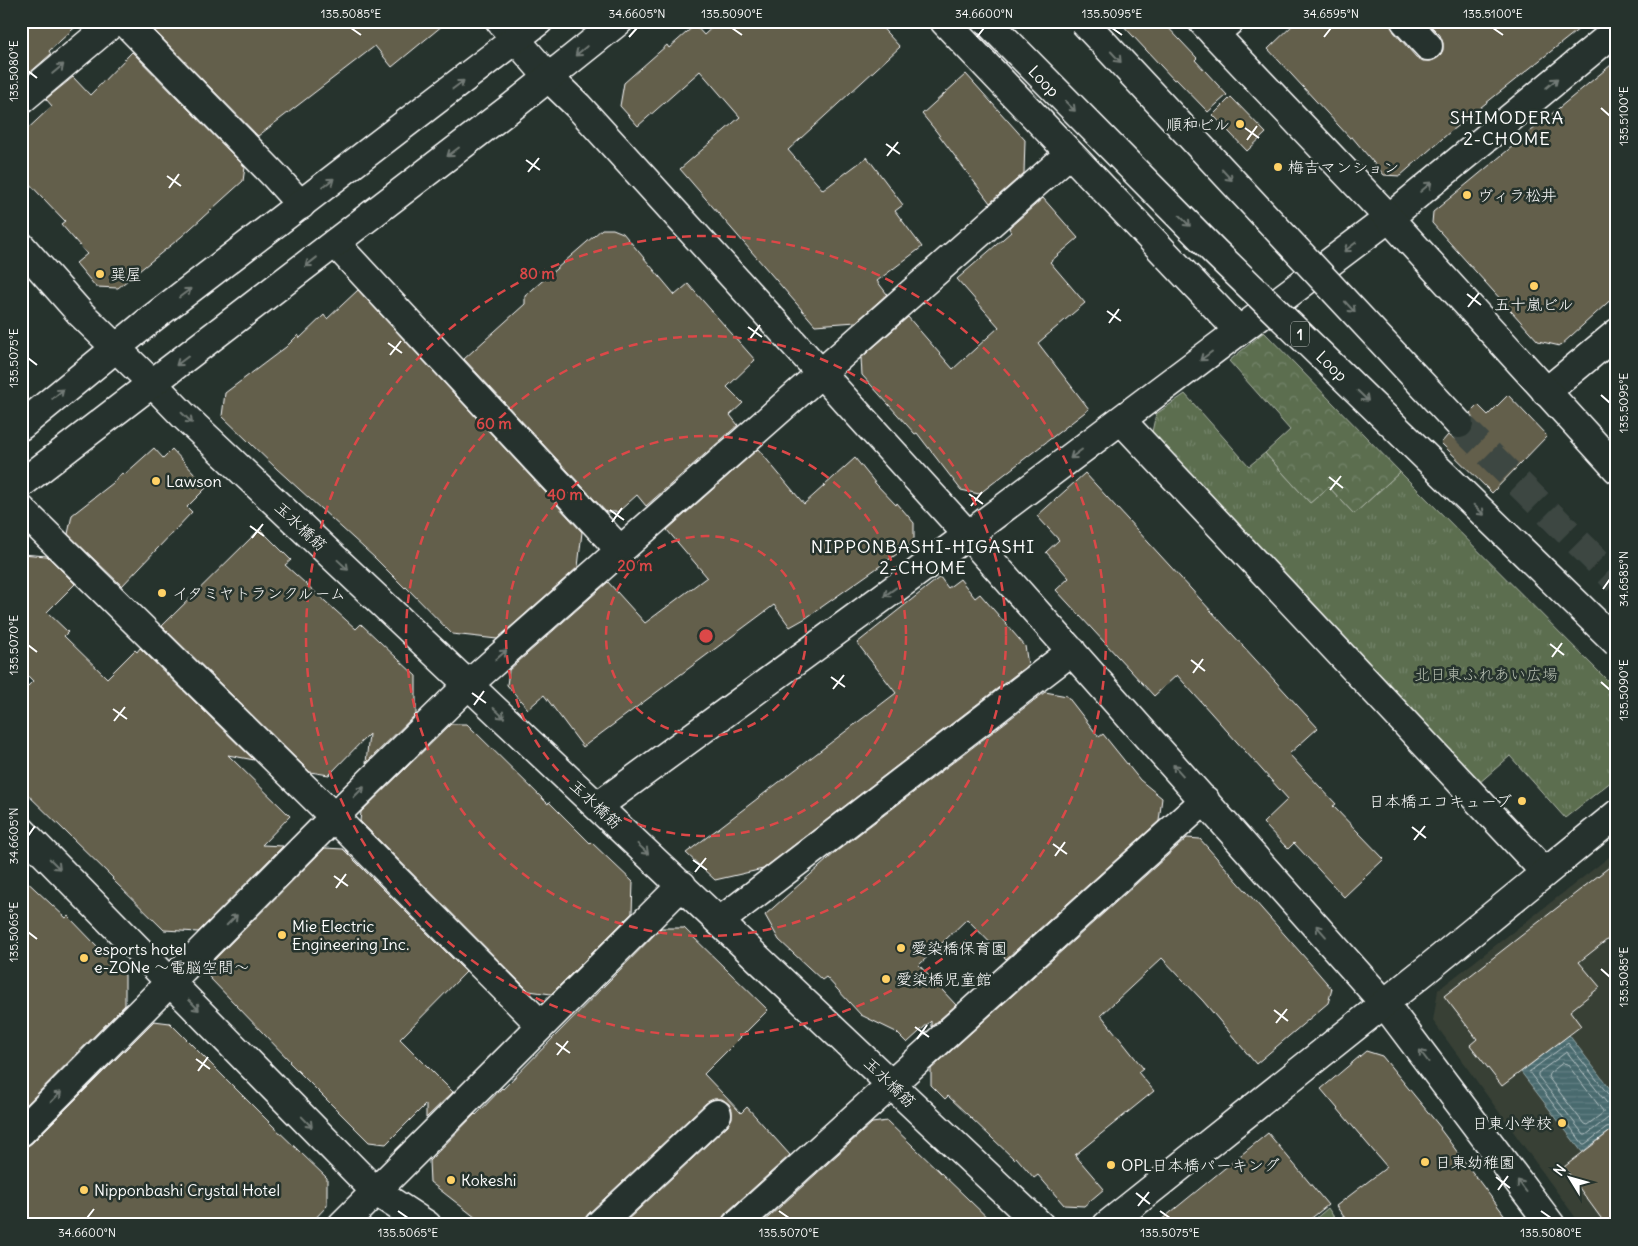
<svg xmlns="http://www.w3.org/2000/svg" width="1638" height="1246" font-family="Delius,'Klee One',sans-serif">
<style>
.built{fill:#384036}
.grass{fill:url(#grass-tufts);stroke:#aeb6a8}
.forest{fill:url(#forest-crowns);stroke:#aeb6a8}
.water{fill:url(#water-rules);stroke:#91a6a8}
.lines{fill:none;stroke-linecap:round;stroke-linejoin:round}
.shore{stroke:#b6c3c5;stroke-width:1}
.building{fill:#635e4c;stroke:#fff}
.highway-tunnel{stroke:#3c4742;stroke-width:28;stroke-dasharray:28 14;stroke-linecap:butt}
.street-casing{stroke:#fff;stroke-width:31}
.secondary-casing{stroke:#fff;stroke-width:31}
.street{stroke:#26332d;stroke-width:28}
.secondary{stroke:#26332d;stroke-width:28}
.highway-bridge-casing{stroke:#fff;stroke-width:31;stroke-linecap:butt}
.highway-bridge{stroke:#26332d;stroke-width:28}
.oneway{stroke:#727a76}
.ticks{fill:none;stroke:#fff;stroke-width:2}
.ring{fill:none;stroke:#dc4848;stroke-width:2.5;stroke-dasharray:9 6}
.poi-dot{fill:#ffd166;stroke:#26332d;stroke-width:2}
.labels{text-anchor:middle;dominant-baseline:central;stroke-width:5;stroke-linejoin:round;paint-order:stroke}
.shield{fill:#26332d;stroke:#bec2c0;stroke-width:1}
.shield-label{font-size:15px;font-weight:bold;fill:#fff}
.street-label{font-size:16px;fill:#fff;stroke:#26332d}
.poi-label{font-size:16px;fill:#fff;stroke:#26332d;text-anchor:start}
.park-label{font-size:16px;fill:#b6beb0;stroke:#26332d}
.neighbourhood-label{font-size:18px;letter-spacing:1px;fill:#fff;stroke:#26332d}
.centre{fill:#dc4848;stroke:#26332d;stroke-width:2.5}
.ring-label{font-size:15px;text-anchor:middle;font-weight:bold;fill:#dc4848;stroke:#26332d;stroke-width:5;stroke-linejoin:round;paint-order:stroke}
.neatline{fill:none;stroke:#fff;stroke-width:2}
.ticks-label{font-size:12px;text-anchor:middle;fill:#fff}
</style>
<defs>
<pattern id="grass-tufts" width="24" height="20" patternUnits="userSpaceOnUse" patternTransform="scale(1.25)"><rect width="24" height="20" fill="#5c6e50"/><path d="M3 7l-1-3M5 7V3M7 7l1-3M15 17l-1-3M17 17v-4M19 17l1-3" fill="none" stroke="#74846a"/></pattern>
<pattern id="forest-crowns" width="20" height="18" patternUnits="userSpaceOnUse" patternTransform="scale(1.25)"><rect width="20" height="18" fill="#5c6e50"/><path d="M2 6a3 3 0 1 1 6 0M12 15a3 3 0 1 1 6 0" fill="none" stroke="#74846a"/></pattern>
<pattern id="water-rules" width="6" height="5" patternUnits="userSpaceOnUse" patternTransform="scale(1.25)"><rect width="6" height="5" fill="#486a6e"/><path d="M0 2.5h6" fill="none" stroke="#638084"/></pattern>
</defs>
<rect width="100%" height="100%" fill="#26332d"/>
<filter id="ink" filterUnits="userSpaceOnUse"><feTurbulence type="fractalNoise" baseFrequency=".02" numOctaves="2"/><feDisplacementMap in="SourceGraphic" scale="10" xChannelSelector="R" yChannelSelector="G"/><feConvolveMatrix kernelMatrix="1 2 1 2 8 2 1 2 1" color-interpolation-filters="sRGB"/></filter>
<g filter="url(#ink)">
<path class="built" d="M1617 851V1225H1581L1433 1021 1438 990Z"/>
<path class="grass" d="M1185 394 1249 466 1265 453 1310 503 1329 487 1354 514 1400 472 1617 690V777L1565 818 1510 756 1478 784 1151 436 1156 414Z
M1328 1208 1339 1225H1308Z"/>
<path class="forest" d="M1264 332 1400 472 1354 514 1329 487 1310 503 1265 453 1290 430 1229 361Z"/>
<path class="water" d="M1569 1035 1617 1098V1126L1582 1152 1521 1072Z"/>
<g class="lines">
<path class="shore" d="M1563 1063 1567 1064 1603 1111V1113L1587 1125 1584 1124 1548 1077 1549 1074Z
M1617 1100 1611 1098 1568 1043 1529 1072 1583 1144H1585L1612 1124 1617 1123
M1617 1107 1611 1106 1606 1102 1567 1052 1565 1053 1538 1073V1076L1584 1135H1586L1608 1118 1617 1116"/>
</g>
<path class="building" d="M21 21H82L49 51 51 54 26 76 24 74 21 76Z
M162 21H448L392 67 375 46 258 136 154 30Z
M719 21H876L900 47 788 150 823 190 867 157 903 205 895 211 922 247 877 281 887 294 856 322 815 325 680 169 740 117 700 71 638 126 620 106 624 83 667 45 669 48 695 25 704 35Z
M1119 21H1162L1197 58 1195 60 1227 95 1208 112 1176 79 1174 80Z
M1297 21H1390L1394 32 1416 57 1423 61H1431L1439 57 1443 50V43L1440 35 1426 21H1589L1451 131 1400 176 1384 175 1352 137 1350 138 1268 49Z
M132 52 245 167 243 181 181 237 118 288 96 287 76 263 87 254 61 224 65 221 21 175V135L52 106 46 99 73 77 90 95Z
M1617 60V294L1560 346 1538 341 1432 223 1433 212Z
M966 74 1025 140 1024 173 990 203 936 131 922 114Z
M1231 97 1266 133 1247 151 1213 115Z
M1043 198 1078 238 1050 262 1085 303 1038 343 1089 409 979 494 961 490 917 433 915 434 862 375 861 358 908 317 953 369 999 327 957 279 1011 232 1009 228Z
M602 229H613L623 233 675 295 688 284 755 360 727 387 743 403 730 415 738 425 646 506 637 495 618 512H606L464 359 525 304V296Z
M358 290 582 532 578 567 497 639 452 634 406 587 405 588 375 558 277 469 222 416 225 393 286 347 298 335 300 338 324 315 327 319Z
M1508 395 1547 436 1492 493 1441 443 1448 435 1455 439H1462L1469 436 1474 429V421L1470 413 1478 405 1488 415Z
M154 448 163 458 172 449 207 487 187 507 192 512 122 586 68 534 72 515 113 483 122 473 124 475Z
M758 449 804 504 855 458 876 484 896 505 897 503 914 523V542L806 618 790 627 774 605 583 747 544 695 528 709 507 685 509 670 608 582 645 623 707 577 667 530Z
M1085 473 1318 728 1289 754 1336 804 1333 806 1384 859 1344 897 1294 843 1288 849 1263 823 1288 799 1177 675 1154 696 1056 590 1069 578 1046 552 1059 540 1037 516Z
M260 529 291 560 285 565 356 629 361 624 416 676V714L366 763 369 734 329 775 310 772 162 626Z
M21 554 47 556 75 584 47 612 68 632 64 636 107 678 135 650 137 652 140 648 254 760 228 755 290 816 262 845 283 846 198 932 164 930 112 879 113 878 21 788V693L33 681 21 669Z
M940 577 948 588 960 579 975 598 980 594 1025 646 1028 665 763 869 715 880 686 853 896 693 857 643Z
M1045 692 1067 696 1099 737 1103 734 1140 780 1162 798 1159 821 1006 959 967 919 919 965 956 1005 931 1027V1021L907 1043 896 1032 861 1015 826 977 822 980 779 940 765 915 837 851Z
M451 724H467L548 804 549 802 590 843 591 842 633 882 632 913 551 994 529 991 360 821 361 812Z
M1187 838 1200 839 1308 961 1332 989 1328 1003 1256 1064 1203 1001 1162 958 1101 1015 1143 1068 1138 1072 1154 1091 1075 1155 1104 1189 1084 1206 1064 1205 1038 1175 1034 1178 1016 1157 1014 1159 948 1096 945 1099 931 1085V1069Z
M325 848 343 849 466 972 400 1039 453 1092 426 1118V1104L386 1144 369 1142 289 1062 290 1061 209 977 211 963Z
M1617 861V932L1579 962 1600 987 1570 1011 1581 1026 1502 1086 1470 1045 1477 1039 1444 996Z
M21 876 66 918 68 916 125 975V1005L21 1110Z
M661 928H684L768 1010 704 1074 741 1113 747 1107 790 1155 726 1213 721 1220V1225H622L728 1125 732 1118V1110L729 1104 722 1099H714L706 1103 588 1214 584 1220V1225H485L430 1182 429 1161 475 1114 476 1115 502 1088 503 1089Z
M154 1021 170 1023 272 1125 327 1178V1206L309 1225H21V1147H26L32 1143Z
M1366 1051 1382 1056 1441 1128 1440 1129 1512 1225H1350L1336 1206 1387 1167 1321 1089Z
M887 1121 995 1225H760L872 1123Z
M1617 1126V1225H1606L1564 1167Z
M1268 1133 1328 1205 1303 1225H1155Z"/>
<g class="lines">
<path class="highway-tunnel" d="M1459 424 1617 581"/>
<g class="street-casing">
<path id="street" d="M124 21 274 175 301 205
M500 21 549 78 578 106 968 535 1384 1003 1551 1225
M944 21 1239 331
M1405 21 1428 46
M1214 34 1230 21
M21 100 115 21
M335 243 620 550
M152 383 184 416 1040 1225
M1546 392 1617 333
M1121 420 1545 872
M21 509 334 817 541 1025
M598 806 968 535 1389 218 1617 30
M21 830 375 1191 427 1225
M720 921 1072 651
M21 1132 334 817 469 684 1069 154
M342 1225 682 885
M599 1225 717 1114
M736 1225 1205 800"/>
</g>
<g class="secondary-casing">
<path id="secondary" d="M1202 21 1389 218 1617 469
M21 246 81 314 152 383
M21 426 150 320 539 21
M21 484 513 106 619 21
M1107 1225 1426 970 1617 814"/>
</g>
<use href="#street" class="street"/>
<use href="#secondary" class="secondary"/>
<g class="highway-bridge-casing">
<path id="highway-bridge" d="M987 21 1215 252 1617 643
M1083 21 1459 424"/>
</g>
<use href="#highway-bridge" class="highway-bridge"/>
</g>
<defs><path id="oneway-shaft" d="M-6 0H5M1.5-3L5.5 0L1.5 3" fill="none" stroke-width="1.6" stroke-linecap="round" stroke-linejoin="round" transform="scale(1.25)"/></defs>
<g class="oneway">
<use href="#oneway-shaft" transform="translate(581 51) rotate(140)"/>
<use href="#oneway-shaft" transform="translate(1116 57) rotate(47)"/>
<use href="#oneway-shaft" transform="translate(58 69) rotate(-40)"/>
<use href="#oneway-shaft" transform="translate(1552 83) rotate(-40)"/>
<use href="#oneway-shaft" transform="translate(458 85) rotate(-37)"/>
<use href="#oneway-shaft" transform="translate(1070 106) rotate(45)"/>
<use href="#oneway-shaft" transform="translate(453 152) rotate(143)"/>
<use href="#oneway-shaft" transform="translate(1227 175) rotate(47)"/>
<use href="#oneway-shaft" transform="translate(328 183) rotate(-37)"/>
<use href="#oneway-shaft" transform="translate(1426 187) rotate(-40)"/>
<use href="#oneway-shaft" transform="translate(1185 221) rotate(45)"/>
<use href="#oneway-shaft" transform="translate(1350 247) rotate(143)"/>
<use href="#oneway-shaft" transform="translate(311 262) rotate(142)"/>
<use href="#oneway-shaft" transform="translate(185 293) rotate(-37)"/>
<use href="#oneway-shaft" transform="translate(1350 307) rotate(47)"/>
<use href="#oneway-shaft" transform="translate(1206 356) rotate(143)"/>
<use href="#oneway-shaft" transform="translate(182 361) rotate(143)"/>
<use href="#oneway-shaft" transform="translate(58 394) rotate(-40)"/>
<use href="#oneway-shaft" transform="translate(1363 396) rotate(44)"/>
<use href="#oneway-shaft" transform="translate(187 418) rotate(44)"/>
<use href="#oneway-shaft" transform="translate(1076 454) rotate(143)"/>
<use href="#oneway-shaft" transform="translate(1479 510) rotate(44)"/>
<use href="#oneway-shaft" transform="translate(343 565) rotate(43)"/>
<use href="#oneway-shaft" transform="translate(890 592) rotate(144)"/>
<use href="#oneway-shaft" transform="translate(501 655) rotate(-41)"/>
<use href="#oneway-shaft" transform="translate(499 713) rotate(43)"/>
<use href="#oneway-shaft" transform="translate(1178 770) rotate(-132)"/>
<use href="#oneway-shaft" transform="translate(359 792) rotate(-45)"/>
<use href="#oneway-shaft" transform="translate(643 849) rotate(43)"/>
<use href="#oneway-shaft" transform="translate(55 864) rotate(45)"/>
<use href="#oneway-shaft" transform="translate(232 920) rotate(-45)"/>
<use href="#oneway-shaft" transform="translate(1321 931) rotate(-131)"/>
<use href="#oneway-shaft" transform="translate(194 1005) rotate(46)"/>
<use href="#oneway-shaft" transform="translate(1424 1056) rotate(-127)"/>
<use href="#oneway-shaft" transform="translate(56 1097) rotate(-45)"/>
<use href="#oneway-shaft" transform="translate(307 1122) rotate(46)"/>
<use href="#oneway-shaft" transform="translate(1522 1186) rotate(-127)"/>
</g>
</g>
<path class="ticks" d="M351 28 361 35M732 28 742 35M1112 28 1122 35M1493 28 1503 35M629 37 637 28M977 37 984 28M1324 37 1331 28M28 71 37 78M1601 108 1610 116M1245 128 1259 138M1247 140 1257 126M886 144 900 154M887 156 898 142M526 160 540 170M528 172 539 158M167 176 181 186M169 188 179 174M1467 294 1481 305M1468 307 1479 293M1107 311 1121 321M1109 323 1119 309M748 327 762 337M750 339 760 325M388 343 402 353M390 355 401 341M28 358 37 365M1601 395 1610 403M1329 477 1343 488M1330 490 1341 476M969 494 983 504M971 506 982 492M610 510 624 520M612 522 622 508M250 526 264 536M252 538 263 524M1603 589 1610 579M1550 644 1564 655M28 645 37 652M1552 657 1562 643M1191 660 1205 671M1193 673 1203 659M831 677 845 687M1601 682 1610 690M833 689 844 675M472 693 486 703M474 705 484 691M113 709 127 719M114 721 125 707M1412 827 1426 838M28 836 35 826M1414 840 1425 826M1053 844 1067 854M1055 856 1065 842M693 860 707 870M695 872 706 858M334 876 348 886M336 888 346 874M28 932 37 939M1601 969 1610 977M1274 1010 1288 1021M1276 1023 1287 1009M915 1027 929 1037M917 1039 927 1025M556 1043 570 1053M557 1055 568 1041M196 1059 210 1069M198 1071 208 1057M1496 1177 1510 1188M1498 1190 1508 1176M1136 1193 1150 1204M1138 1206 1149 1192M398 1211 408 1218M779 1211 789 1218M1160 1211 1170 1218M1541 1211 1551 1218M87 1218 94 1209"/>
<g class="ring">
<circle cx="706" cy="636" r="100"/>
<circle cx="706" cy="636" r="200"/>
<circle cx="706" cy="636" r="300"/>
<circle cx="706" cy="636" r="400"/>
</g>
<g class="poi-dot">
<circle cx="1240" cy="124" r="5"/>
<circle cx="1278" cy="167" r="5"/>
<circle cx="1467" cy="195" r="5"/>
<circle cx="100" cy="274" r="5"/>
<circle cx="1534" cy="286" r="5"/>
<circle cx="156" cy="481" r="5"/>
<circle cx="162" cy="593" r="5"/>
<circle cx="1522" cy="801" r="5"/>
<circle cx="282" cy="935" r="5"/>
<circle cx="901" cy="948" r="5"/>
<circle cx="84" cy="958" r="5"/>
<circle cx="886" cy="979" r="5"/>
<circle cx="1562" cy="1123" r="5"/>
<circle cx="1425" cy="1162" r="5"/>
<circle cx="1111" cy="1165" r="5"/>
<circle cx="451" cy="1180" r="5"/>
<circle cx="84" cy="1190" r="5"/>
</g>
<g class="labels">
<rect class="shield" x="1291" y="321.5" width="18" height="25" rx="4"/>
<g class="shield-label">
<text x="1300" y="334">1</text>
</g>
<g class="street-label">
<text transform="translate(1044 81) rotate(46)">Loop</text>
<text transform="translate(1332 366) rotate(44)">Loop</text>
<text transform="translate(301 526) rotate(43)">玉水橋筋</text>
<text transform="translate(596 804) rotate(43)">玉水橋筋</text>
<text transform="translate(890 1082) rotate(44)">玉水橋筋</text>
</g>
<g class="poi-label">
<text x="1230" y="124" text-anchor="end">順和ビル</text>
<text x="1288" y="167">梅吉マンション</text>
<text x="1477" y="195">ヴィラ松井</text>
<text x="110" y="274">巽屋</text>
<text x="1534" y="304" text-anchor="middle">五十嵐ビル</text>
<text x="166" y="481">Lawson</text>
<text x="172" y="593">イタミヤトランクルーム</text>
<text x="1512" y="801" text-anchor="end">日本橋エコキューブ</text>
<text x="292" y="926">Mie Electric<tspan x="292" dy="18">Engineering Inc.</tspan></text>
<text x="911" y="948">愛染橋保育園</text>
<text x="94" y="949">esports hotel<tspan x="94" dy="18">e-ZONe ～電脳空間～</tspan></text>
<text x="896" y="979">愛染橋児童館</text>
<text x="1552" y="1123" text-anchor="end">日東小学校</text>
<text x="1435" y="1162">日東幼稚園</text>
<text x="1121" y="1165">OPL日本橋パーキング</text>
<text x="461" y="1180">Kokeshi</text>
<text x="94" y="1190">Nipponbashi Crystal Hotel</text>
</g>
<g class="park-label">
<text x="1486" y="674">北日東ふれあい広場</text>
</g>
<g class="neighbourhood-label">
<text x="1507" y="117">SHIMODERA<tspan x="1507" dy="21">2-CHOME</tspan></text>
<text x="923" y="546">NIPPONBASHI-HIGASHI<tspan x="923" dy="21">2-CHOME</tspan></text>
</g>
</g>
<circle cx="706" cy="636" r="8" class="centre"/>
<g class="ring-label">
<text x="537" y="279">80 m</text>
<text x="494" y="429">60 m</text>
<text x="565" y="500">40 m</text>
<text x="635" y="571">20 m</text>
</g>
<rect width="1638" height="1246" fill="none" stroke="#26332d" stroke-width="55"/>
<g transform="translate(1570 1178) rotate(307)" stroke="#26332d" stroke-width="4" paint-order="stroke">
<path d="M0-4L9 19L0 12L-9 19Z" fill="#ffffff"/>
<text y="-8" font-size="14" font-weight="bold" text-anchor="middle" fill="#ffffff">N</text>
</g>
<rect x="28" y="28" width="1582" height="1190" class="neatline"/>
<g class="ticks-label">
<text x="351" y="18">135.5085°E</text>
<text x="637" y="18">34.6605°N</text>
<text x="732" y="18">135.5090°E</text>
<text x="984" y="18">34.6600°N</text>
<text x="1112" y="18">135.5095°E</text>
<text x="1331" y="18">34.6595°N</text>
<text x="1493" y="18">135.5100°E</text>
<text transform="translate(14 71) rotate(-90)" y="4">135.5080°E</text>
<text transform="translate(1624 116) rotate(-90)" y="4">135.5100°E</text>
<text transform="translate(14 358) rotate(-90)" y="4">135.5075°E</text>
<text transform="translate(1624 403) rotate(-90)" y="4">135.5095°E</text>
<text transform="translate(1624 579) rotate(-90)" y="4">34.6585°N</text>
<text transform="translate(14 645) rotate(-90)" y="4">135.5070°E</text>
<text transform="translate(1624 690) rotate(-90)" y="4">135.5090°E</text>
<text transform="translate(14 836) rotate(-90)" y="4">34.6605°N</text>
<text transform="translate(14 932) rotate(-90)" y="4">135.5065°E</text>
<text transform="translate(1624 977) rotate(-90)" y="4">135.5085°E</text>
<text x="87" y="1237">34.6600°N</text>
<text x="408" y="1237">135.5065°E</text>
<text x="789" y="1237">135.5070°E</text>
<text x="1170" y="1237">135.5075°E</text>
<text x="1551" y="1237">135.5080°E</text>
</g>
</svg>
